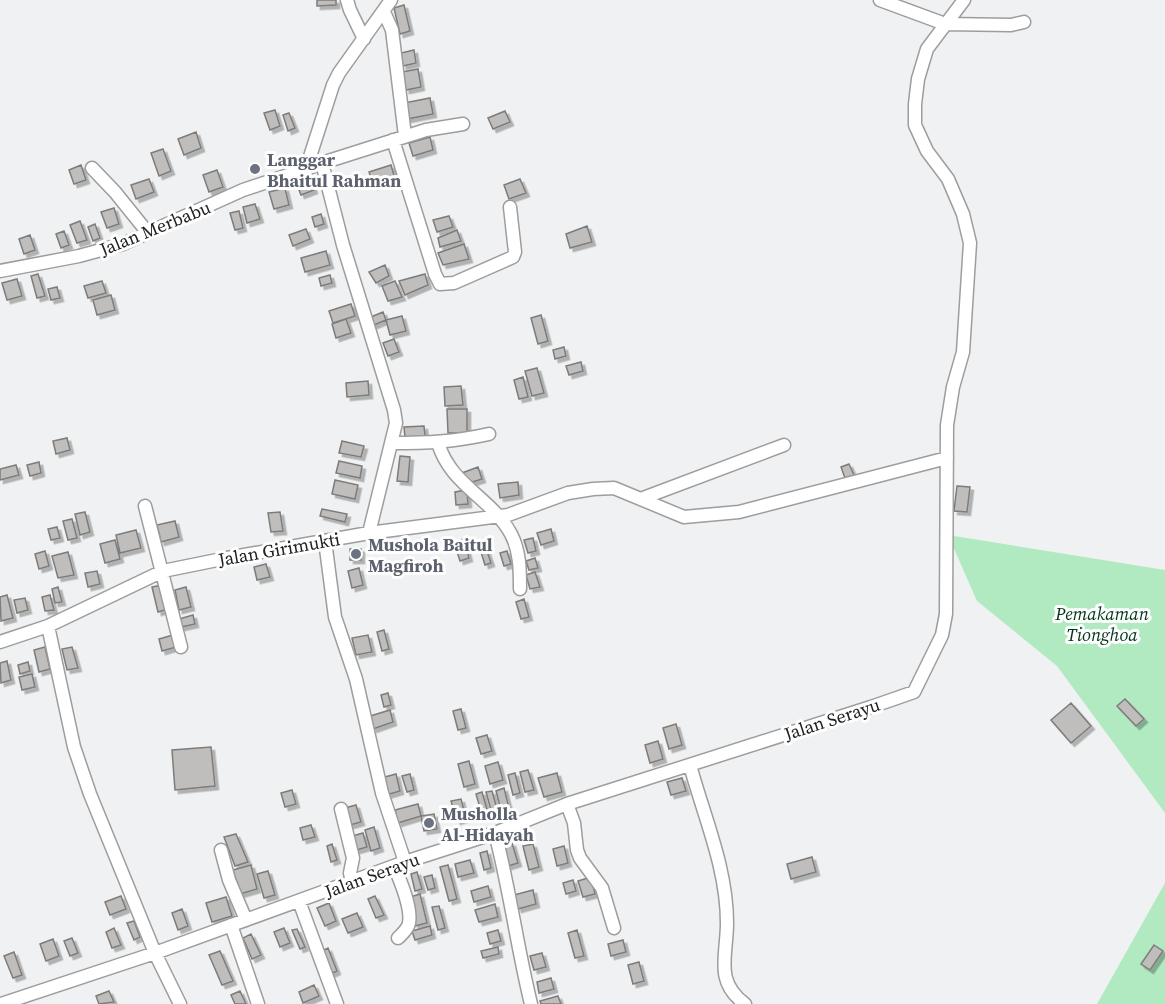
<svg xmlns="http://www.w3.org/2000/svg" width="1165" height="1004" font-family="'Source Serif 4',serif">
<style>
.green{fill:#b1eac1}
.building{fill:#bfbebd;stroke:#7d7c7b;stroke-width:1.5;filter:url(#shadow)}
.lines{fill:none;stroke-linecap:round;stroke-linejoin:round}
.street-casing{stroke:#9d9d9e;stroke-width:15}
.street{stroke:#fff;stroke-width:12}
.worship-dot{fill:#6b7280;stroke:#fefeff;stroke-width:2}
.labels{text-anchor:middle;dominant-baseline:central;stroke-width:6;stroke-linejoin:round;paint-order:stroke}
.worship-label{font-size:18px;font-weight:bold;fill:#5b616d;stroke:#fefeff;text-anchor:start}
.street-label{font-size:18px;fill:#202021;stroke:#fefeff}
.park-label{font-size:18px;font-style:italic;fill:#003518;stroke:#fefeff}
</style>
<defs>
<filter id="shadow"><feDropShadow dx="3.5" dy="3.5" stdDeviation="0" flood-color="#0004"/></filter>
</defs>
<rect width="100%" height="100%" fill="#f0f1f2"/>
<path class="green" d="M948 535 1165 570V813L1057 666 977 601Z
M1165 883V1004H1097Z"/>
<path class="building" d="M317 0H336V5L317 6Z
M404 5 410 31 400 34 394 8Z
M414 50 416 63 403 66 401 53Z
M418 69 421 87 406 90 402 72Z
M430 98 433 114 407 119 404 103Z
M275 110 280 126 270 130 264 113Z
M505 111 510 122 493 129 488 118Z
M289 113 295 128 288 131 283 115Z
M196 132 201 148 184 155 178 139Z
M430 137 433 150 413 156 409 143Z
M163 149 171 171 159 176 151 153Z
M81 165 86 180 74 184 69 170Z
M391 165 395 179 374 186 369 172Z
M217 170 223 187 209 192 203 175Z
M309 175 314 190 301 195 295 180Z
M149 179 154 192 136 199 131 185Z
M520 179 526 193 509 199 504 185Z
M285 188 289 205 274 209 269 192Z
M255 204 260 219 247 223 243 207Z
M114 208 119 224 107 228 101 212Z
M239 211 243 228 235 230 230 213Z
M321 214 324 224 315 227 312 217Z
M449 216 453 227 437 232 433 220Z
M80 221 87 240 77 243 70 225Z
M95 224 100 238 93 241 88 227Z
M587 226 592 242 570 248 566 234Z
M306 229 310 239 293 246 289 235Z
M457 230 461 241 440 247 438 238Z
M64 231 69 245 61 248 56 234Z
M30 235 35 250 24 254 19 239Z
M464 244 469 259 443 265 438 253Z
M326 251 330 265 305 272 301 258Z
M385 265 389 276 376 283 369 272Z
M38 274 45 296 37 298 31 276Z
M425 274 428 285 405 295 399 281Z
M330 275 332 283 321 286 319 278Z
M17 279 22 296 7 300 2 283Z
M102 281 106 293 88 298 84 286Z
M395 281 402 297 388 301 382 286Z
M57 287 60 298 51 300 48 289Z
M111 295 115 310 97 315 93 300Z
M351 304 355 316 333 323 329 311Z
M383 312 386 320 369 327 366 319Z
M541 315 548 341 538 344 531 318Z
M402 316 406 331 390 335 386 320Z
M346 319 351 333 336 338 332 324Z
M394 339 399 352 388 356 383 343Z
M564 347 566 356 555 359 553 350Z
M581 362 583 371 569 375 566 366Z
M537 368 544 393 532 396 525 371Z
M523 377 528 397 519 399 514 380Z
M368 381 369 395 347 397 346 383Z
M461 386 463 405 445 406 444 387Z
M447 409H467V433H448Z
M424 426 425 436 405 437 404 427Z
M67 438 70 450 56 454 53 441Z
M342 441 364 446 361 457 339 453Z
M400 456 410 457 408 482 397 481Z
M339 461 362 466 360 478 336 473Z
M39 462 41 473 30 476 27 465Z
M849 464 854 475 845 478 841 467Z
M16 465 19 475 0 480V469Z
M478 467 482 479 466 484 462 473Z
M335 480 358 485 355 499 332 494Z
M518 482 519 495 500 498 498 484Z
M957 486 970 487 967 512 954 511Z
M467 490 468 504 456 505 455 492Z
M322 509 347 514 345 522 320 516Z
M85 512 90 532 80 535 75 514Z
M280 512 283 531 271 532 268 513Z
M72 519 77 538 68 540 63 521Z
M175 521 179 537 161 542 157 525Z
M57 527 60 538 51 540 48 529Z
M551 529 554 541 541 545 537 533Z
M136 530 141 548 120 553 116 535Z
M533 538 536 551 528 553 524 540Z
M464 539 469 558 460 561 454 542Z
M115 540 120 559 105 563 100 544Z
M486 548 491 563 485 565 480 549Z
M350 549H361V560H350Z
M45 551 49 566 39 569 35 554Z
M507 551 511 564 504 566 500 553Z
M68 552 74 575 58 578 52 556Z
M535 558 538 568 529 570 526 561Z
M266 564 270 577 257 580 254 567Z
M359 568 363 585 352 588 348 571Z
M97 571 100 584 88 587 85 573Z
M535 572 540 587 530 589 526 575Z
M162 585 168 609 158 612 152 587Z
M58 587 62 602 55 603 52 589Z
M186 587 191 607 179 610 175 590Z
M7 595 13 618 1 621 0 597Z
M50 595 54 610 45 611 42 597Z
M25 598 28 610 17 613 14 600Z
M524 599 529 617 521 619 516 602Z
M193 615 195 624 181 627 179 619Z
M384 630 389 649 382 651 377 632Z
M173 635 176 647 162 651 159 639Z
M368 635 372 652 356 655 352 638Z
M45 647 50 669 39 672 34 650Z
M72 647 78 668 67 670 62 649Z
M7 661 11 680 1 683 0 663Z
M28 662 30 671 20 674 18 665Z
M32 674 35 687 22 690 19 677Z
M388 693 391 705 384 707 381 695Z
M1125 699 1144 719 1136 726 1117 706Z
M1071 703 1091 726 1071 743 1051 720Z
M461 709 466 728 458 730 453 711Z
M390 710 393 722 373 729 370 716Z
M676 724 682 745 669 749 663 728Z
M487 735 492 751 481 754 476 738Z
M658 741 663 759 650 763 645 745Z
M211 747 215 786 175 790 172 750Z
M469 761 475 784 464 787 458 764Z
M498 762 503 780 490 784 485 766Z
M528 770 534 790 525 792 520 772Z
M515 773 520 793 513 795 508 775Z
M557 773 562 792 544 797 538 778Z
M396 774 400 791 386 795 381 778Z
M410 774 414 790 407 792 402 776Z
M682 778 686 791 671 795 667 782Z
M504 788 510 812 502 814 496 791Z
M292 790 296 804 285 807 281 793Z
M492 791 497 809 491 810 486 792Z
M482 792 489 816 483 818 476 794Z
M461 799 466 818 457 821 451 801Z
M418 804 421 816 398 823 395 810Z
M356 805 361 822 350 825 345 808Z
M434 814 437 829 424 831 421 816Z
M311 825 315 837 303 840 300 828Z
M374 827 380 848 371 851 365 830Z
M363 833 367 847 353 851 349 837Z
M236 834 248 862 235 866 224 837Z
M512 843 518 863 508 866 503 845Z
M332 844 337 860 331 862 327 846Z
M533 844 539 867 529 870 523 846Z
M564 846 568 863 557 866 553 849Z
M487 851 491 868 484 870 480 853Z
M812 857 816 872 791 879 787 864Z
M470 860 474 873 458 877 455 864Z
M251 865 257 889 240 894 233 870Z
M448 865 457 899 449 901 440 867Z
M268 871 275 895 264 898 257 874Z
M417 872 422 889 415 891 411 874Z
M432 875 435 888 428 890 424 877Z
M591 877 595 894 583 897 578 881Z
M573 880 576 891 566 894 563 883Z
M488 886 491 897 474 902 471 891Z
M533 890 536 904 518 909 514 895Z
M420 894 427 923 415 926 407 898Z
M121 896 126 909 110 915 105 902Z
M375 896 384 915 376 918 368 899Z
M226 897 232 916 212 922 206 903Z
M329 903 336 921 325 926 317 908Z
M495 904 498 917 479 922 475 910Z
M439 906 445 928 438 930 432 907Z
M182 909 188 926 178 930 172 913Z
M357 913 363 927 348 933 342 919Z
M134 921 140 937 134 940 127 923Z
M430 926 432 935 415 940 412 931Z
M114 928 121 945 112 948 106 932Z
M284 928 290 943 280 947 274 932Z
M297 929 305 947 300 949 292 930Z
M498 930 501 941 490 944 487 933Z
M577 930 584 956 575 958 568 933Z
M251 934 261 955 252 959 243 938Z
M72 938 78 953 70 956 64 941Z
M53 939 59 956 46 961 40 944Z
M623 940 626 952 611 956 608 944Z
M1154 945 1163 951 1150 970 1141 964Z
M498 947 499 954 483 958 481 951Z
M328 948 337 971 330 974 320 952Z
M220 951 233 981 222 985 209 955Z
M14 952 22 975 13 978 4 956Z
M542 953 546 967 534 970 530 956Z
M639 962 644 981 633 984 628 965Z
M551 978 554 989 539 993 537 982Z
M314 985 319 996 303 1003 299 992Z
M109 991 114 1002 99 1004 96 996Z
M240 991 246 1004H235L231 995Z
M558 996 561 1004H541L540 1001Z"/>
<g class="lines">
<g class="street-casing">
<path id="street" d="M347 0 350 10 364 39
M880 0 945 24 1011 25 1024 22
M384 12 392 30 405 136
M393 140 435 274 440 284 454 283 513 257 515 252 510 207
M322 163 426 130 463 124
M92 168 115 192 148 233
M0 271 79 256 123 244 243 190 306 169
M391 443C428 443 453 442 489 434
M438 443C451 486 491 497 511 534 520 551 520 570 520 589
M643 498 784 445
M145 506 181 647
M369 533 396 423 394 410 343 245 322 163 306 169 333 85 339 73 391 0
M325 541 335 617 356 679 382 793 405 862
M48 626 74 747 90 794 155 953 180 1004
M0 642 48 626 163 571 227 558 369 533 508 515 568 493 593 489 614 488 684 517 739 512 947 458
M690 765C704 817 727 868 727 923 727 956 714 981 745 1004
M567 804 574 823 577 850 580 858 602 888 614 928
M341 809 353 858 350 873 352 882
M495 833C510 890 517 947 531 1004
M221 850 229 880 246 920
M394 866C400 880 412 907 409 923 408 929 402 934 398 938
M299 901 337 1004
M231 925 258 1004
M1 1004 155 953 405 862 495 833 567 804 871 707 914 692 942 635 946 614 947 425 953 387 963 352 970 243 963 214 948 179 927 151 915 125V104L918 79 927 49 964 0"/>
</g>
<use href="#street" class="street"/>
</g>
<g class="worship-dot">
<circle cx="255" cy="169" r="6"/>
<circle cx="356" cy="554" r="6"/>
<circle cx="429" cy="823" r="6"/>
</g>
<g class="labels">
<g class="worship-label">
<text x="267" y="159">Langgar<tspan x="267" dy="21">Bhaitul Rahman</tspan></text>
<text x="368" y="544">Mushola Baitul<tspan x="368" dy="21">Magfiroh</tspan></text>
<text x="441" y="813">Musholla<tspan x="441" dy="21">Al-Hidayah</tspan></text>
</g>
<g class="street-label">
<text transform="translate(155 228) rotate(-22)">Jalan Merbabu</text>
<text transform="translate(279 549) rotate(-10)">Jalan Girimukti</text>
<text transform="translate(832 719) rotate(-18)">Jalan Serayu</text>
<text transform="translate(372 875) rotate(-20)">Jalan Serayu</text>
</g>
<g class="park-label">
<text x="1102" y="613">Pemakaman<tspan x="1102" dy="21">Tionghoa</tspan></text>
</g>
</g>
</svg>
